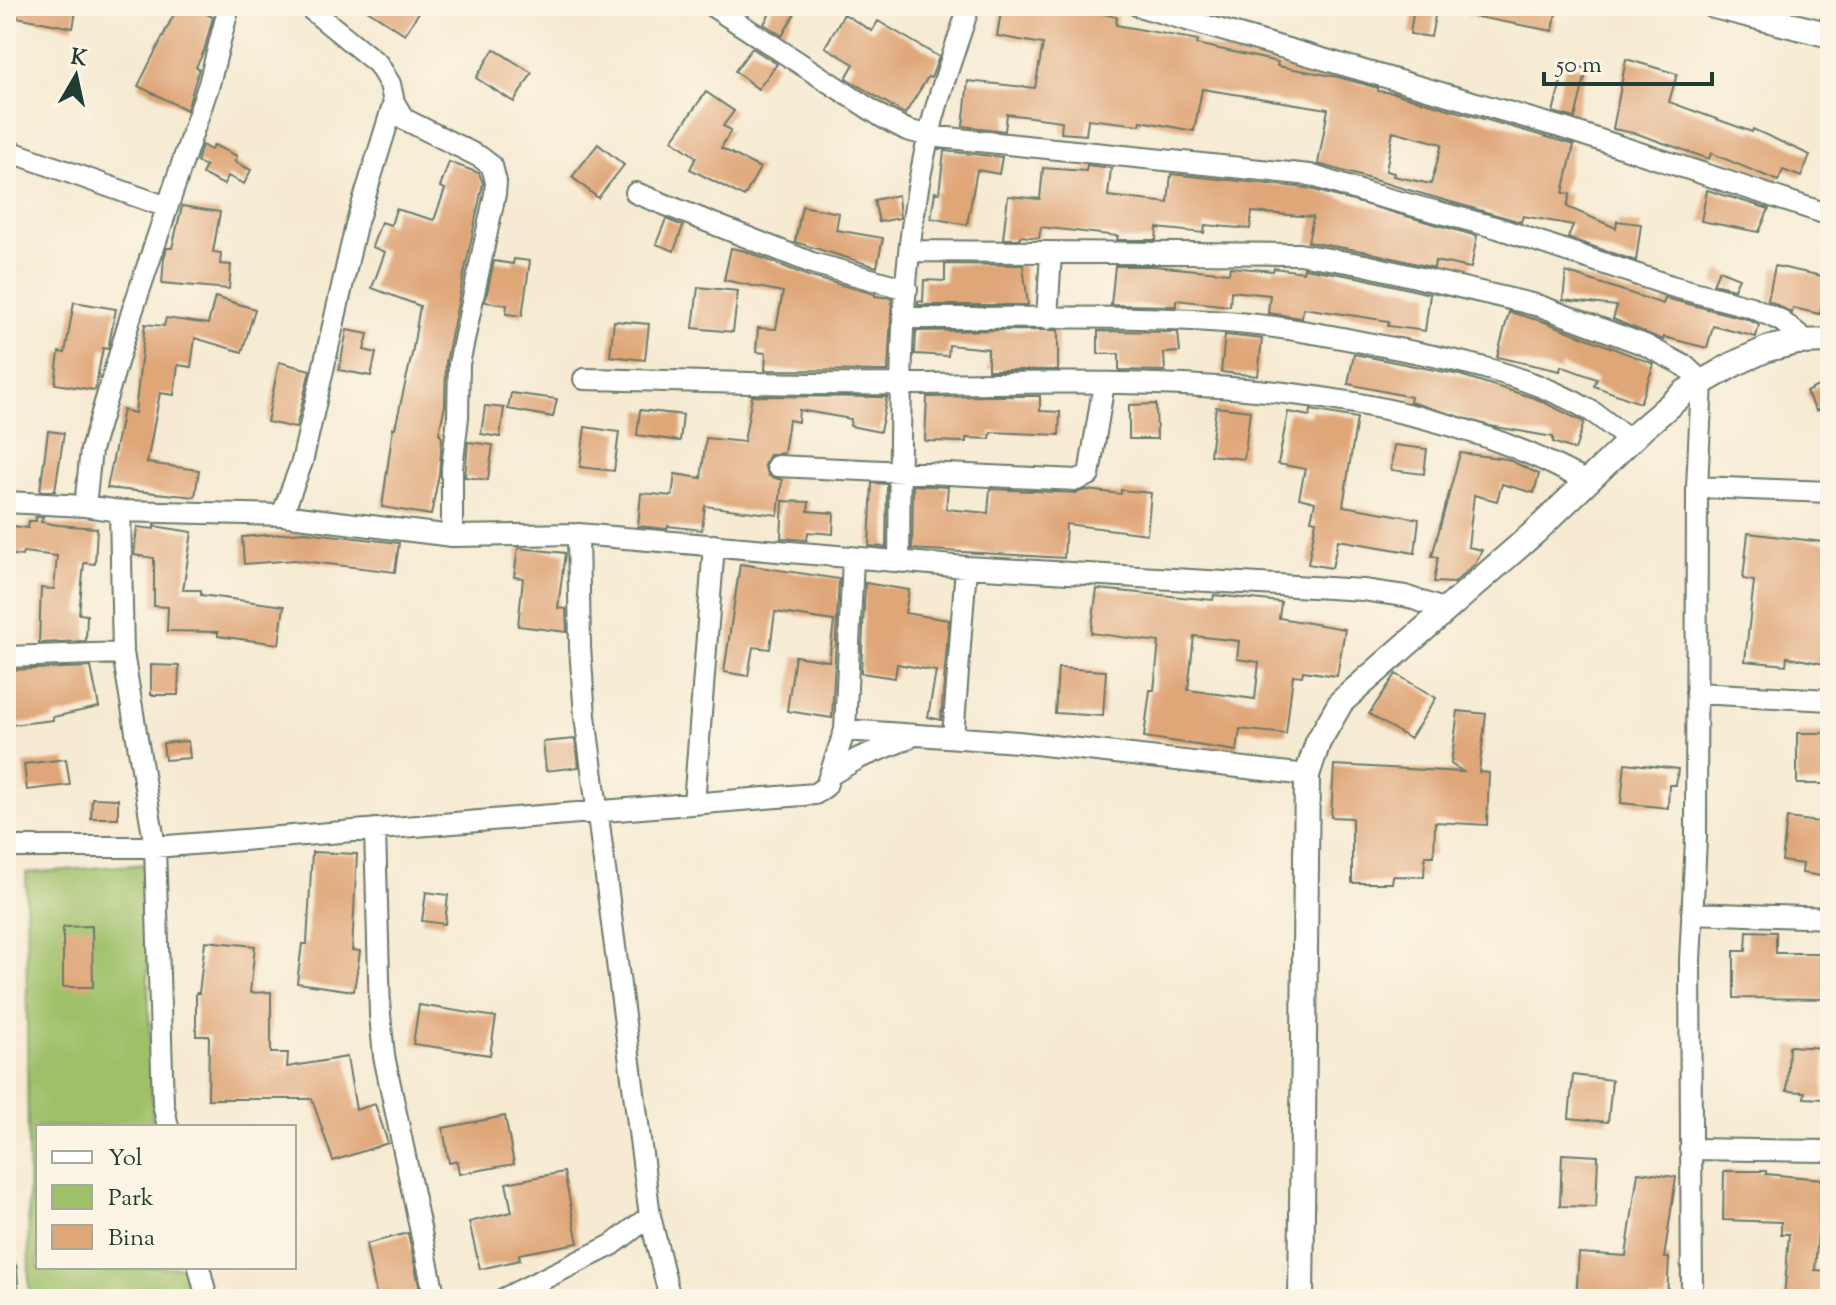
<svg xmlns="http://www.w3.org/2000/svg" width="1836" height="1305" font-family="'Sorts Mill Goudy',serif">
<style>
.green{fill:#9fc069;stroke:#5f7e4e;stroke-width:2}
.building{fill:#dfa678;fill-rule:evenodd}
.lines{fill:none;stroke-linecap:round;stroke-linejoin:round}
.minor-casing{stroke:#6a7a6b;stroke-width:24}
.tertiary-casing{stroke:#6a7a6b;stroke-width:28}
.minor{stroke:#fff;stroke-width:20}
.tertiary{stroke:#fff;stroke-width:24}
</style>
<rect width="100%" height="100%" fill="#fcf5e5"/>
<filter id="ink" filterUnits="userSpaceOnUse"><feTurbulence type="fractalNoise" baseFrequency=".0125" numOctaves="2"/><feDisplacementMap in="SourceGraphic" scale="16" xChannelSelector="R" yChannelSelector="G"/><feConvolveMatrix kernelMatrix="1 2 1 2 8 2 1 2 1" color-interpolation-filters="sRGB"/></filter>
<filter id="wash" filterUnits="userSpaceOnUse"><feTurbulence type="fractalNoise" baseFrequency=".006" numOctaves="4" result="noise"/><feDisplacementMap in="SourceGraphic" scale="32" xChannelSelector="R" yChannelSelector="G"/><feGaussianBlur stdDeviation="1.8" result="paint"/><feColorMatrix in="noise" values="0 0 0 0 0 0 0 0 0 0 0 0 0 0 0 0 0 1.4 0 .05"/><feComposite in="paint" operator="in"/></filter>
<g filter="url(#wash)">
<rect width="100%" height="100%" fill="#f6ead2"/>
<path class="green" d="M144 864 153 1127H38V1267H186L196 1299H29L26 873Z"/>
<g id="blocks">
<path class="building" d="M7 6H77L73 28 6 15Z
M178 6H190L213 17 204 51 196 67 199 69 187 110 138 86Z
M361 6H423L405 34Z
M774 6H799L782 36 764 24Z
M1002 6H1066L1083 9 1117 17 1116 25 1198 40 1197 44 1278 62 1277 66 1338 77 1378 88V91L1393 93 1574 145 1563 193 1570 194 1567 207 1616 228 1617 221 1641 224 1636 261 1568 238 1573 225 1523 216 1521 222 1318 164 1328 109 1202 89 1194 131 1141 121 1140 125 1088 119 1086 135 1061 133 1062 121 1007 114 1005 131 963 126 968 81 1035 88 1043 44 997 36ZM1393 131 1442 144 1431 184 1393 176 1394 173 1386 171Z
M1414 6H1437L1431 37 1410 34Z
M1467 6H1557L1553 31 1467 15Z
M844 14 872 31 878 21 939 57 931 78 928 77 905 114 846 78 854 64 825 47Z
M752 48 777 64 758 89 735 71Z
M494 49 532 73 514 102 476 78Z
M1626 59 1677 74 1669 102 1752 132 1753 129 1810 155 1801 177 1783 170 1778 181 1711 153 1709 159 1638 134 1613 129Z
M1566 63 1587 69 1575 118 1553 112Z
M706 92 734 111 723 126 731 130 721 148 760 168 744 197 690 169 696 157 672 140Z
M598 144 624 165 598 198 572 177Z
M202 145 211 150 214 145 237 156 235 162 251 170 244 184 228 176 224 185 202 174 206 166 197 162Z
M944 151 1002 157 999 174 977 170 967 225 931 218 935 192 939 193Z
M449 162 479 173 483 183 446 361 445 405 439 433 442 438 439 474 431 515 382 507 393 428H395L412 354 420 306 372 288 385 252 372 247 381 222 391 225 396 209 434 220 445 189 440 187Z
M1087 165 1111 168 1108 196 1168 203 1171 174 1307 188 1477 236 1471 268 1435 261 1434 268 1368 252 1308 242 1313 217 1252 212 1250 229 1205 225 1204 233 1157 228 1156 240H1117L1118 236 1041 227 1039 238 1020 236V239H1003L1008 196 1040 199 1043 168 1086 171Z
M1707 190 1769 209 1759 232 1701 221Z
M898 195 900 218 879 222 874 200Z
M182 206 220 212 213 252 221 253 220 264 231 265 229 289 162 283 164 258 167 248H172Z
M802 206 839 213 836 230 883 238 877 267 795 242Z
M666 219 683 226 674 251 656 244Z
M731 248 745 251 808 276 875 294V296L892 298 888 371 765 370 766 353 756 352 758 328 776 329 783 292 724 280Z
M514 259 530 261 522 316 506 314 507 305 485 302 494 261 513 264Z
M945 264 1023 265 1028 305H918V301L923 302 924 280 945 281Z
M1115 266H1153L1229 273 1230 267 1273 271 1274 268 1303 272 1304 268 1362 278 1430 294 1425 331 1388 326 1389 321 1303 308 1302 318 1268 313 1270 295 1231 291 1230 306 1176 300V306L1111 305Z
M1775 266 1827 277 1820 314 1793 308 1792 313 1768 300Z
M1719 270 1739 278 1734 289 1713 284Z
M1566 272 1663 304 1665 298 1747 319 1759 325 1756 337 1713 326 1707 348 1664 337 1663 340 1613 319 1617 306 1563 300Z
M698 287 738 291 733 332 693 328Z
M215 297 255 309 242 352 195 338 191 367 178 365 174 395 160 393 147 463 199 470 195 497 107 488 123 410 135 413 145 324 164 326 166 318 208 324Z
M74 302 116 309 108 349 103 348 95 390 55 384 59 352 65 353Z
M1509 312 1545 322 1654 364 1640 403 1594 386 1597 379 1561 366 1560 371 1497 357Z
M614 321 649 324 645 360 610 356Z
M347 330 368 334 364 350 376 353 371 376 339 370Z
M1041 330H1058V370H988V349L949 345 948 356 915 354 916 331Z
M1098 331 1178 332 1180 352 1164 353 1165 371 1119 370V354H1098Z
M1225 335 1262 339 1258 376 1221 372Z
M1354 354 1460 375 1537 399 1584 422 1575 450 1553 442V437L1490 426 1410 402 1411 397 1348 384Z
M279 362 310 370 296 428 267 422Z
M1830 380V404L1816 411 1806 392Z
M511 393 557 399 553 417 508 409Z
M752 396 887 397 880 432 850 426 851 419 799 410 798 422 789 420 784 453 770 455 764 465 769 476 782 480 778 515 705 506 702 530 668 526 667 529 638 526 641 493 672 496 675 474 701 478 706 438 744 442Z
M989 396H1040V411L1060 412 1059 435 991 432 990 439 966 438V442L925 441 927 397Z
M1156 404 1157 439H1129V405Z
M485 406 504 408 500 437 481 434Z
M1216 407 1250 411 1244 459 1210 455Z
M640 410 683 415 680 441 637 435Z
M1311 410 1357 418 1343 506 1419 519 1415 553 1338 540 1332 568 1308 564 1316 521 1311 520 1315 502 1299 498 1305 469 1278 464 1288 412 1310 416Z
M585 427 619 432 614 471 580 467Z
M48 431 64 433 55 491H40Z
M468 442 493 445 488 480 465 477Z
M1394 445 1427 449 1424 474 1391 470Z
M1460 453 1507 459 1539 474 1534 493 1502 484 1497 501 1474 495 1468 547 1482 550 1475 564 1454 583 1434 582 1438 557 1432 556Z
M872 483 887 484 886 547 869 546Z
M913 485 948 487 946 509 988 513 990 489 1076 493 1086 490 1121 494V490L1151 493 1147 534 1066 524 1064 558 912 549Z
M783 501 809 502 808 511 834 513 833 534 808 532 807 540 781 538Z
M36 517H43L41 522 58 525 97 528 95 564 84 563 79 614 87 615 86 641 39 643 41 588 54 589 57 556 23 552 22 556 6 554V525L28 528 29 521H36Z
M154 526 192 532 183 590H201V595L284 606 279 644 218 636V632L167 631 168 607 154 606V558L134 555 137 527 154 529Z
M305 532 399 543 395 572 294 560 244 564 242 537Z
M1748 533 1830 543V665L1787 657 1786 665 1745 661 1754 581 1743 579Z
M518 548 565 553 558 608 566 609 567 632 518 626 523 578 514 577Z
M740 564 839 579 832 718 787 711 795 656 829 661 834 621 775 612 770 649 753 647 748 676 724 672Z
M865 583 909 590 905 613 949 620 941 720 928 717 936 671 897 664 895 678 861 673Z
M1097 589 1213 600 1214 595 1281 602 1279 618 1345 629 1337 676 1303 671 1302 676 1293 675 1286 734 1240 729 1237 751 1144 737 1150 690H1154L1159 642 1091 633ZM1194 636 1239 641 1237 659 1259 662 1255 699 1188 690Z
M151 665 179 666 178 695H151Z
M91 667 99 707 53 717V720L11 725 6 670Z
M1058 668 1106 671 1103 716 1055 713Z
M1396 674 1436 698 1410 739 1369 714Z
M1458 711 1486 714 1479 772 1489 773 1487 825 1435 822 1434 856H1425L1424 877 1393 876 1392 883H1352V818L1331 817 1334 765 1463 772 1451 764Z
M1797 733H1830L1829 784H1797Z
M575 739 579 767 546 771 543 742Z
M188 741 190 758 165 760 163 743Z
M66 759 70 785 27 790 24 764Z
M1625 763 1678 769 1676 785H1669L1668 808 1621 803Z
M92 798 118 799V818H91Z
M1787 818 1828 823 1821 876 1802 873 1803 864 1782 861Z
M312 852 357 854 352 950 360 951 354 991 297 983 302 944H307Z
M426 892 448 895 445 924 422 921Z
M92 926 93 987H63V927Z
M1747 931 1776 932V953H1830V999L1734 998V951H1746Z
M205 941 255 946 250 993 271 992V1053H288L287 1067 347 1057 356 1110 375 1104 388 1143 333 1161 312 1099H208L209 1036H196V993H199Z
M419 1005 496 1017 490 1055 413 1044Z
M1789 1046 1825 1048 1823 1099 1804 1098 1805 1092 1787 1091Z
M1573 1075 1612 1080 1608 1122 1569 1118Z
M505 1116 514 1164 459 1174 457 1161 449 1163 443 1128Z
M1562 1154 1598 1156 1596 1207 1560 1206Z
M1724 1171H1766V1174L1822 1179 1815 1270 1828 1271 1826 1299H1784L1789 1234H1781V1222L1723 1220Z
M564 1172 578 1243 519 1254 520 1260 480 1269 469 1222 512 1212 506 1183Z
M1638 1172 1676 1177 1664 1258H1669L1667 1299H1576L1579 1253 1626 1256Z
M408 1233 422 1299H377L366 1244Z"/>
</g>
</g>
<g filter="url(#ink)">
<use href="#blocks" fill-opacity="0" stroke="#6a7a6b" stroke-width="2"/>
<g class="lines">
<g class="minor-casing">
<path id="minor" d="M307 6 378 64 390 84 394 102 404 119 480 157 492 166 496 182 495 194 459 364 458 417 452 468V536
M712 6 882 117 907 130 929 136 1310 175 1366 193 1498 228 1671 286 1751 307 1780 320 1808 342
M1138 6 1563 128 1830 215
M6 150 167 207
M636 193 812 263 907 289
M910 251 1299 254 1365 265 1540 306 1645 345 1685 366 1702 382 1697 487 1696 839 1690 961 1692 1299
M904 318C1021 319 1141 313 1257 325 1299 329 1341 338 1383 346 1453 359 1529 374 1591 411 1605 420 1617 431 1630 441
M1047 319 1051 253
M584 379C691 381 798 386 905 384 1129 382 1386 369 1587 482
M777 466 1077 480 1089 475 1104 383
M1697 487 1830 492
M6 502 85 506 120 511 282 515 452 536 578 534 966 567 1363 590 1405 596 1446 610
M85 506 91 450 132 312 209 84 229 6
M120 511 123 653 155 847 163 1103 168 1127
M282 515 302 462 356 225 394 102
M578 534 580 647 585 716 650 1216 670 1299
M899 561C901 416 895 265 932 123 942 83 957 45 969 6
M6 657 123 653
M1696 693 1830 700
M845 730 1018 742 1307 775
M953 737 966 567
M830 775 859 758 909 738
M694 804 714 545
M375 829 380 1015 384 1056 435 1299
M6 847H155L815 794 826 786 845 730 853 559
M1692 913 1830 918
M1690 1149 1830 1151
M199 1267 207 1299
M6 1270 8 1299
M503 1299 612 1245 650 1216"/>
</g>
<g class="tertiary-casing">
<path id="tertiary" d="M1714 6 1830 35
M1301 1299 1307 775 1318 742 1341 702 1535 532 1642 429 1685 392 1734 364 1767 349 1797 342 1830 341"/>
</g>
<use href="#minor" class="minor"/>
<use href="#tertiary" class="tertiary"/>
</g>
</g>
<rect width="1836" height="1305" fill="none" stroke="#fcf5e5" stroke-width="32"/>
<rect x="36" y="1125" width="260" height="144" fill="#fcf5e5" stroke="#a4ab9e" stroke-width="2"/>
<rect x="52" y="1151" width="40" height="12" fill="#ffffff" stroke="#a4ab9e" stroke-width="2"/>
<text x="108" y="1165" font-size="24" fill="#1f3d34">Yol</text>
<rect x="52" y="1185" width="40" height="24" fill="#9fc069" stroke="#a4ab9e" stroke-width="2"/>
<text x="108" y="1205" font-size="24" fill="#1f3d34">Park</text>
<rect x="52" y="1225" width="40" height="24" fill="#dfa678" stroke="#a4ab9e" stroke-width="2"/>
<text x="108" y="1245" font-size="24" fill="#1f3d34">Bina</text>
<g transform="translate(76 76) rotate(9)" stroke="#fcf5e5" stroke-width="6" paint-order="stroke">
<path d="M0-6L14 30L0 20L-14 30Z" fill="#1f3d34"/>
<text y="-12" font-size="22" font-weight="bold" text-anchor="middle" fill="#1f3d34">K</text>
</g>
<path d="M1544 72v12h168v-12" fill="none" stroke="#1f3d34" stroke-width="4"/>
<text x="1556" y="72" font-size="24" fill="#1f3d34" stroke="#fcf5e5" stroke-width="6" paint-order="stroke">50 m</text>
</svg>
